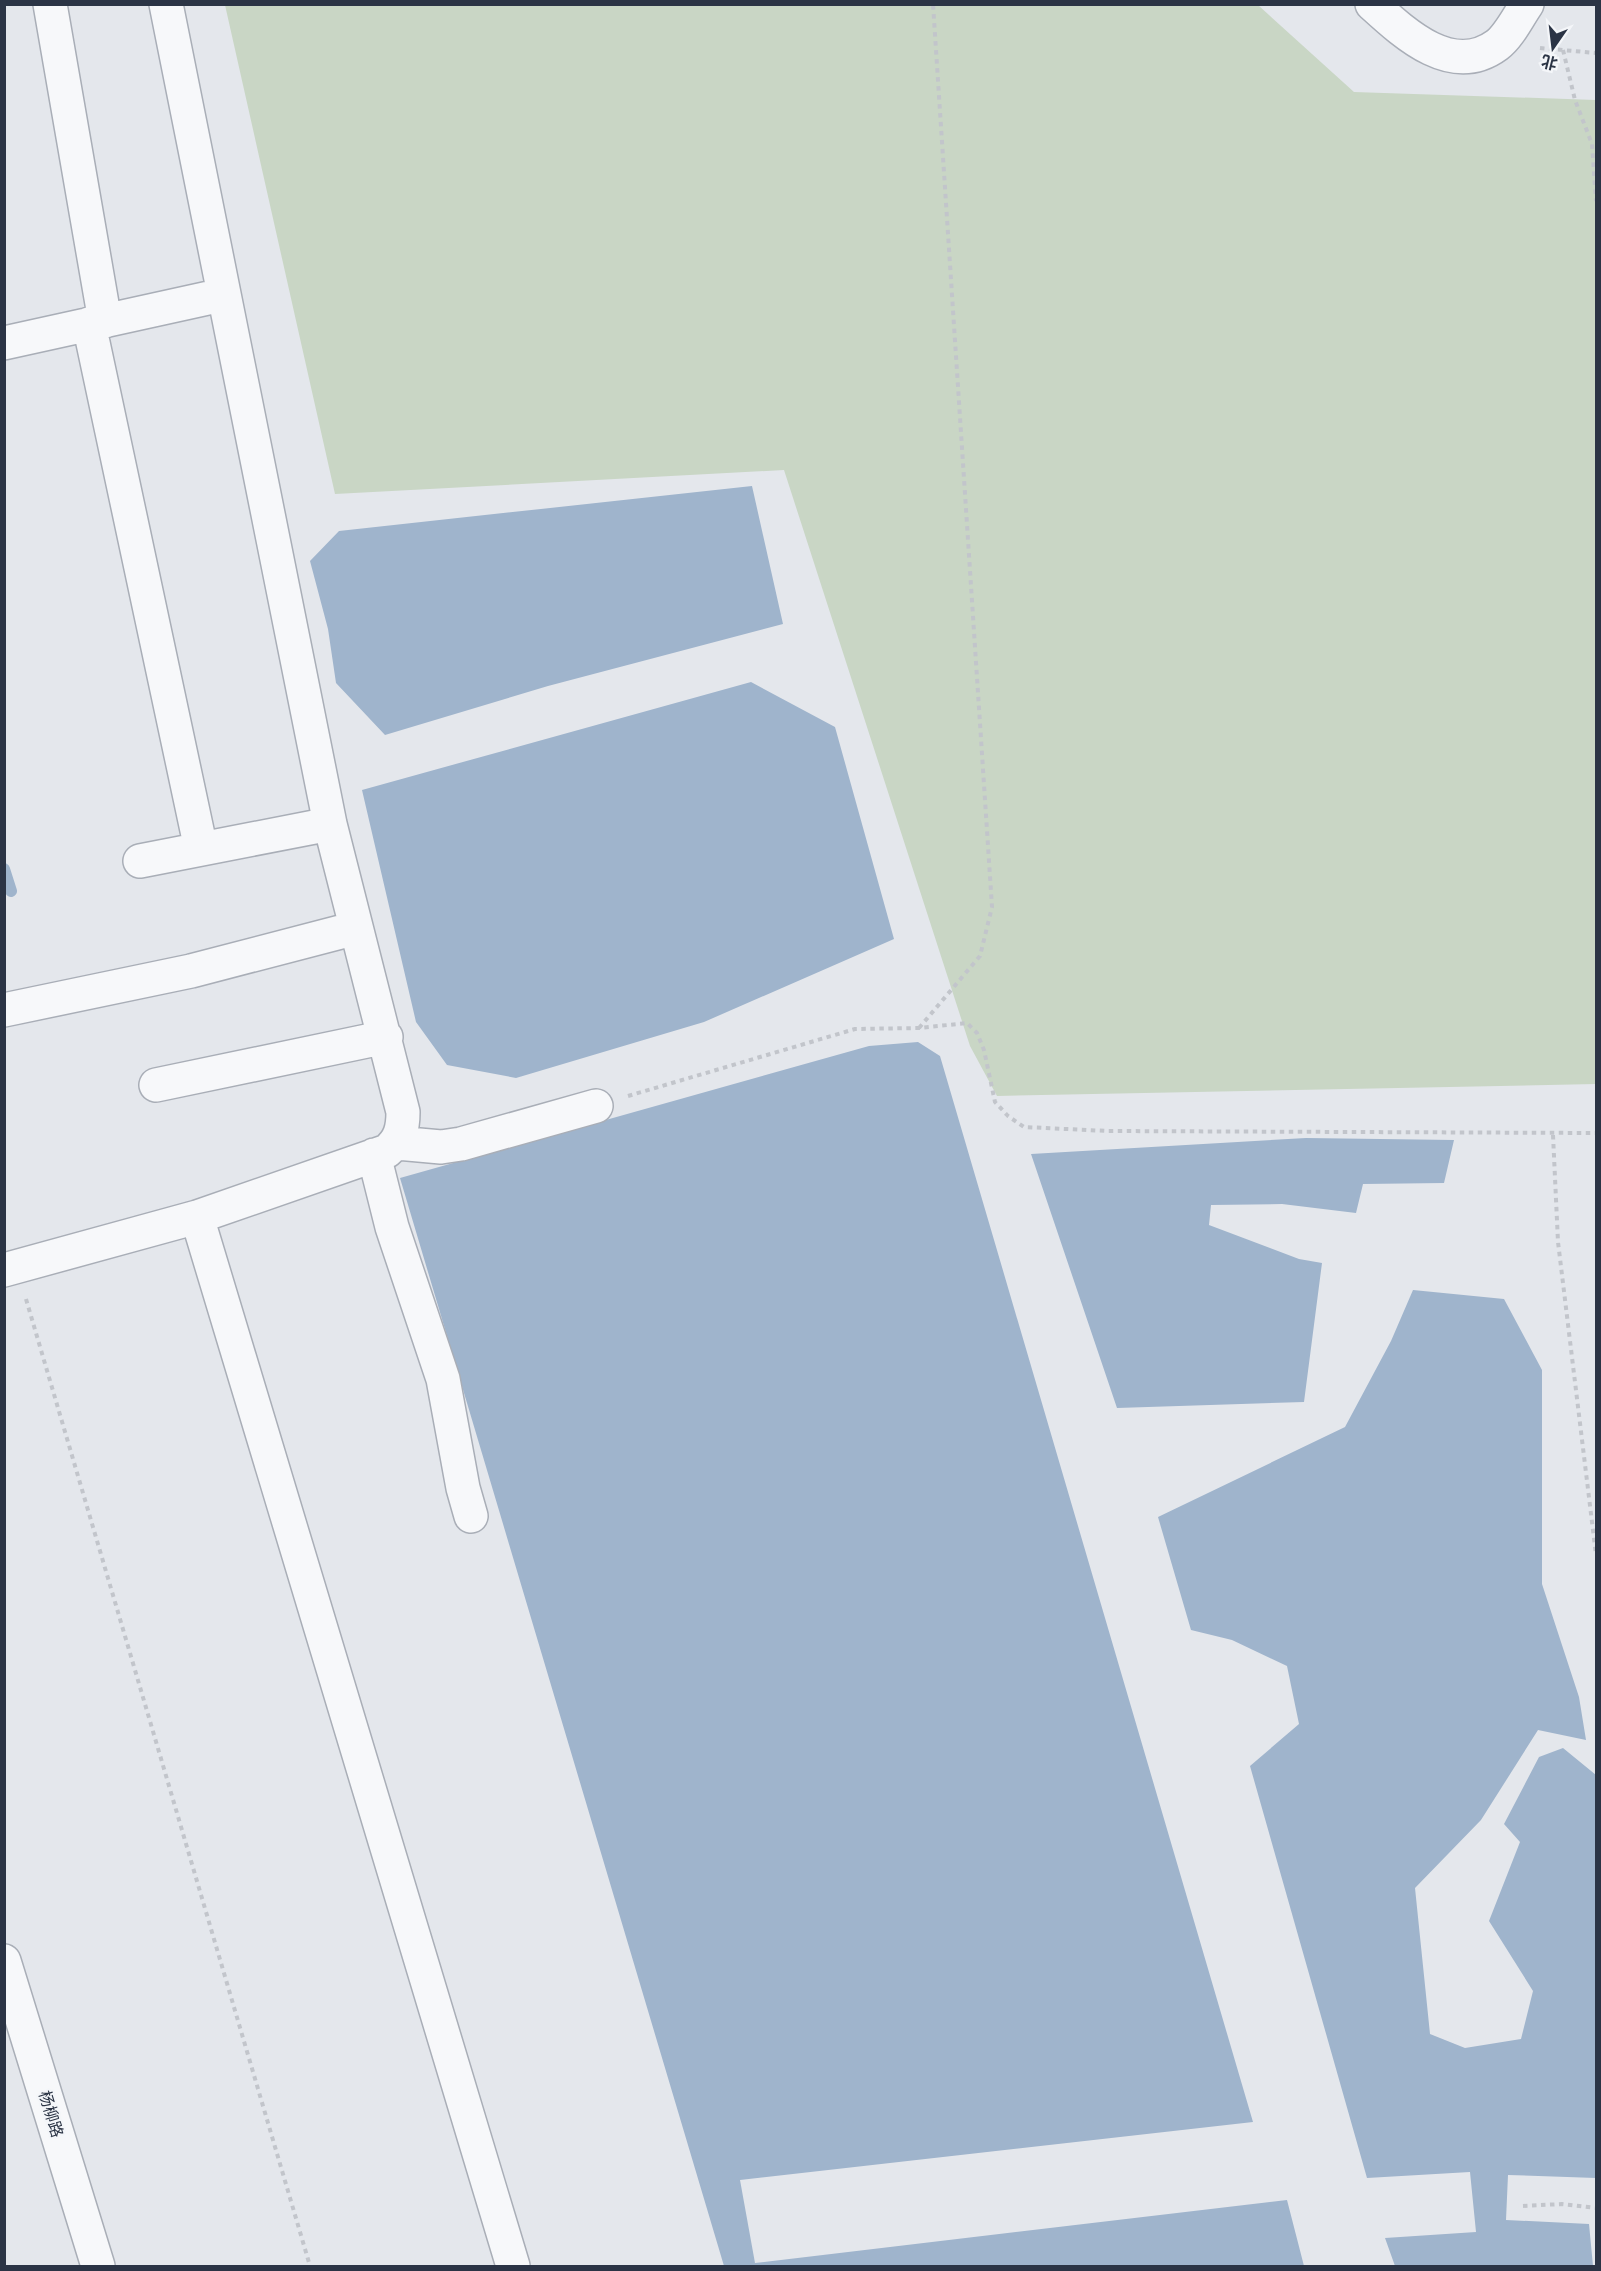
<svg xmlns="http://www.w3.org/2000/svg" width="1601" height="2271" font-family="'Fira Sans','Noto Sans SC',sans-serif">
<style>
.green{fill:#c9d6c5}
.water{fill:#9fb4cc}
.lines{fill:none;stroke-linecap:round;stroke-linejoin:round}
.stream{stroke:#9fb4cc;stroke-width:12}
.minor-casing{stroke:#a9aeb7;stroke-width:36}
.path{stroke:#c2c5cb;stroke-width:4;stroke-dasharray:4.5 4.5;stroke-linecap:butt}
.minor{stroke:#f7f8fa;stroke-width:33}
.labels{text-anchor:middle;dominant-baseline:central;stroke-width:4.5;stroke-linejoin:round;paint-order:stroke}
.street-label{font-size:16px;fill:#2b3445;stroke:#f4f6f9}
</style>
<rect width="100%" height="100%" fill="#e4e7ec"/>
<path class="green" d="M225 5H1258L1354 92 1596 100V1084L997 1096 970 1046 784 470 335 494Z"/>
<path class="water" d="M752 486 783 624 548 686 385 735 336 683 328 629 310 561 339 531Z
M751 682 835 727 894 939 704 1022 516 1078 447 1065 416 1022 362 790Z
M918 1042 940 1056 1253 2122 740 2180 755 2263 1287 2200 1304 2266H724L400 1178 869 1046Z
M1306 1138 1454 1140 1444 1183 1363 1184 1356 1213 1282 1204 1211 1205 1209 1225 1299 1259 1322 1263 1304 1402 1117 1408 1031 1154Z
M1413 1290 1504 1299 1542 1370V1584L1579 1697 1586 1740 1538 1730 1481 1820 1415 1888 1430 2034 1465 2048 1521 2039 1533 1991 1489 1921 1520 1842 1504 1824 1539 1757 1563 1748 1596 1775V2178L1508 2175 1506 2220 1589 2224 1593 2266H1395L1385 2238 1476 2232 1470 2172 1367 2178 1250 1766 1299 1724 1287 1666 1232 1640 1191 1630 1158 1517 1345 1427 1391 1341Z"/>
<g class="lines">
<path class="stream" d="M4 869 11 891"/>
<g class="minor-casing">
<path id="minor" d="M50 4 105 321
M1372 4C1405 34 1452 78 1497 45 1509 36 1518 17 1527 4
M89 324 201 849
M4 343 222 295
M140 861 330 824
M4 1010 191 971 356 928
M156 1085 386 1037
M397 1143 441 1147 461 1144 596 1106
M374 1155 392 1227 443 1379 463 1488 471 1516
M197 1217 513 2266
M4 1270 197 1217 387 1151C400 1140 403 1129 403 1112L330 824 166 4
M4 1961 98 2266"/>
</g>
<path class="path" d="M1540 48 1596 53
M1563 50 1575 100 1592 144 1596 201
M919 1028 980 956 992 907 933 4
M628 1096 855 1029 919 1028 967 1023 977 1033 984 1050 995 1102 1008 1116 1024 1127 1108 1131 1596 1133
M1553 1135 1558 1242 1596 1555
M26 1299 310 2266
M1523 2206 1562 2204 1596 2208"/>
<use href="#minor" class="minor"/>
</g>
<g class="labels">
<g class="street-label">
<text transform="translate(51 2114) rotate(73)">杨柳路</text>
</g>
</g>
<rect width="1601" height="2271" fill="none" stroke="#2b3445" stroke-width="12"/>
<g transform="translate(1553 48) rotate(194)" stroke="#f4f6f9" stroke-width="4.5" paint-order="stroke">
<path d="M0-4.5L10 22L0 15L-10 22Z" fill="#2b3445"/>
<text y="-9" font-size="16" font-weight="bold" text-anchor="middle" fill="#2b3445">北</text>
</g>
</svg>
